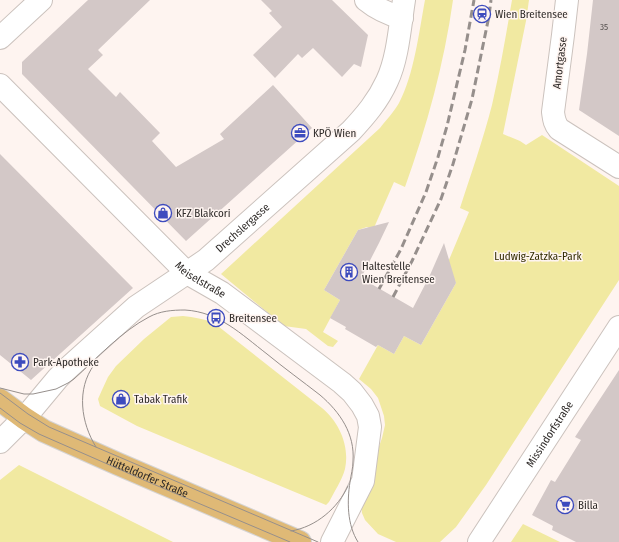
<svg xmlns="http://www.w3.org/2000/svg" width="619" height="542" font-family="'Fira Sans Condensed',sans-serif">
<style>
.green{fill:#f1e9a1}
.building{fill:#d3c8c7}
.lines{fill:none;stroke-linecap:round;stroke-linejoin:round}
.minor-casing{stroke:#cbc2bd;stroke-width:24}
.major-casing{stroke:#d5d4d4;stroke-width:24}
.minor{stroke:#fff;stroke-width:22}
.major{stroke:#dfb976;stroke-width:22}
.tram{stroke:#968f8c;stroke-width:1}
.rail{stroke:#968f8c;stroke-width:3;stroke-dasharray:8 4;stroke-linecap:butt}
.labels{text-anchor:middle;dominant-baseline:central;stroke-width:3;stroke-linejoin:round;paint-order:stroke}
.number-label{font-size:9px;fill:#575250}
.poi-label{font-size:11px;fill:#2e2a28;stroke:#fef4f0;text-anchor:start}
.street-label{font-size:11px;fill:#2e2a28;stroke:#fef4f0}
.park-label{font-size:11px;fill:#322c00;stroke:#fef4f0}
</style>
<rect width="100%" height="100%" fill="#fef4f0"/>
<path class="green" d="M425 0H453C444 64 427 126 405 187L394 182 373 230 367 227 358 230 324 290 340 300 323 332 338 341 333 347 328 346 306 329 284 326 221 274 380 128C386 120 394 112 399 103 414 75 419 32 425 0Z
M512 0H529L526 21 503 134 520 141 526 145 542 135 619 186V280L486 485 456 527 440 542H396L378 534 365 520 362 513 361 503 363 492 382 438 385 425 384 416 378 398 371 389 359 379 378 345 394 354 404 336 421 345 456 283 446 267 469 212 460 208C471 174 483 140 492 105 500 70 506 35 512 0Z
M183 316C194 317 204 319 214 323L322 408C339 422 350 446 345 469 342 480 334 492 329 502L326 505 137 426 100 406 98 399 102 390 108 377 116 366 144 339 171 317Z
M19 465 173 542H0V480Z
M523 524 560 542H511Z"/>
<path class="building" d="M88 0H150L98 50 103 55 88 69 116 97 120 92 160 133 152 141 176 167 224 139 220 134 273 85 312 128 186 241 22 74V62Z
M261 0H332L368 35 361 67 354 64 342 77 313 48 302 58 298 54 275 78 253 55 282 27 269 13 272 11Z
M593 0H619V136L579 110 587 54Z
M0 154 133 288 31 380 0 355Z
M389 222 379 243 361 278 413 308 430 275 444 243 456 283 421 345 404 336 394 354 378 345 376 347 345 329 346 327 330 318 340 300 324 290 358 230Z
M619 370V542H576L552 530 553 526 532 515 551 480 555 482 581 440 575 437Z"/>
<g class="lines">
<g class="minor-casing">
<g id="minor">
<path d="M366 0C377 9 388 14 402 18"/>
<path d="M567 0 563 35 553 112C554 119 554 123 559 129L619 167"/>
<path d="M0 38 41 0"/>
<path id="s1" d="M0 85 187 273 222 293 342 383 352 392 362 405 368 416 370 427 363 481 332 542"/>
<path id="s2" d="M0 442 28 414 58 378 67 369 136 307 206 260 351 131C365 116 378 101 387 81 398 58 400 25 404 0"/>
<path id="s3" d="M479 542 619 327"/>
</g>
</g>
<g class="major-casing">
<g id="major">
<path id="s4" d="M0 400 24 418 44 431 118 464 300 542"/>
</g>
</g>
<use href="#minor" class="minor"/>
<use href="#major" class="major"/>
<path class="tram" d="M94 365C76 389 81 423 96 447
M0 388 24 394H33L56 389 68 383 74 379C97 358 122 331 149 317 160 311 172 310 185 310 219 312 241 334 267 354 284 368 302 381 320 395 340 412 355 434 353 461 353 468 351 475 350 482 347 501 347 525 358 542
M0 393 28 414 49 427 318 542
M0 408 20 423 39 434 146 481 290 542
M291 531C316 527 338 508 348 486"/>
<path class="rail" d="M379 289 401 249 426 192 438 157 447 126 465 50 474 0
M393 297 412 261 441 199 453 164 472 99 489 16 491 0"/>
</g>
<defs>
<g id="station-ring" transform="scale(0.9)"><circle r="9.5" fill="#fef4f0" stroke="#3d4bbe" stroke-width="1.5"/><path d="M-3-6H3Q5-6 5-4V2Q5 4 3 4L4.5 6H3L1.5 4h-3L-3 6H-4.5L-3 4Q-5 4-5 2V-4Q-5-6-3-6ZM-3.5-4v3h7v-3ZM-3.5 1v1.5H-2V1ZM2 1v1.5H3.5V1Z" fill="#3d4bbe"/></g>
<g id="office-ring" transform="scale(0.9)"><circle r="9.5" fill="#fef4f0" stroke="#3d4bbe" stroke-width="1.5"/><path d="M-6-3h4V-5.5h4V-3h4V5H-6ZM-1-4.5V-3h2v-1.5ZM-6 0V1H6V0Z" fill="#3d4bbe"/></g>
<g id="shop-ring" transform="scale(0.9)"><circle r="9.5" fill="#fef4f0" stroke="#3d4bbe" stroke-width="1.5"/><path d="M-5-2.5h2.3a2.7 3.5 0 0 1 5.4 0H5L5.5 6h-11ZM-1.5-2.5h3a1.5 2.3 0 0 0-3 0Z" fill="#3d4bbe"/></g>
<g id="building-ring" transform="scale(0.9)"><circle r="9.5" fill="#fef4f0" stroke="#3d4bbe" stroke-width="1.5"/><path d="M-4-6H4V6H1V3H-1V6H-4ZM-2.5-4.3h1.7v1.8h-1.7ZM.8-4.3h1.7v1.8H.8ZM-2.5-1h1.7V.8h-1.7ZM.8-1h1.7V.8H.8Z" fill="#3d4bbe"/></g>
<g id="bus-ring" transform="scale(0.9)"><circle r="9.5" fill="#fef4f0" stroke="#3d4bbe" stroke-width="1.5"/><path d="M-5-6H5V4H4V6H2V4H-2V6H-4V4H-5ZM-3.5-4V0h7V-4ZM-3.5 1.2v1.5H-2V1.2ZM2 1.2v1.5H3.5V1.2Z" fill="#3d4bbe"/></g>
<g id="pharmacy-ring" transform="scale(0.9)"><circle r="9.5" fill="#fef4f0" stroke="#3d4bbe" stroke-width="1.5"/><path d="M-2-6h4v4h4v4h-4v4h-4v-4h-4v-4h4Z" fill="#3d4bbe"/></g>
<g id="supermarket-ring" transform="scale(0.9)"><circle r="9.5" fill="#fef4f0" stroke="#3d4bbe" stroke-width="1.5"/><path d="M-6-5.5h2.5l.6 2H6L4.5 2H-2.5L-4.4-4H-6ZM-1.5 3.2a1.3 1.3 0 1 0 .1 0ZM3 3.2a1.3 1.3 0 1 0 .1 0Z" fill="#3d4bbe"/></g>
</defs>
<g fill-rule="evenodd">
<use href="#station-ring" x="482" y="14"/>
<use href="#office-ring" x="300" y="133"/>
<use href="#shop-ring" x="163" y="213"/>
<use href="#building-ring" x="349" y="272"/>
<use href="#bus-ring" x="216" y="318"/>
<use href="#pharmacy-ring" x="20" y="362"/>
<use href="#shop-ring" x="121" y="399"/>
<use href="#supermarket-ring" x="565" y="505"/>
</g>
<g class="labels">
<g class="number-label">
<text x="604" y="27">35</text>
</g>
<g class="poi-label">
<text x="495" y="14">Wien Breitensee</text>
<text x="313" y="133">KPÖ Wien</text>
<text x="176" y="213">KFZ Blakcori</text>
<text x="362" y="266">Haltestelle<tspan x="362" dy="13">Wien Breitensee</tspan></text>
<text x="229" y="318">Breitensee</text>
<text x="33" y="362">Park-Apotheke</text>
<text x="134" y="399">Tabak Trafik</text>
<text x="578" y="505">Billa</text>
</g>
<g class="street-label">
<text transform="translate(560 63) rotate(-83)">Amortgasse</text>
<text stroke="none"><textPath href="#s2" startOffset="325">Drechslergasse</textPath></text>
<text stroke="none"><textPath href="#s1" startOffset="280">Meiselstraße</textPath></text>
<text stroke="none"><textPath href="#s3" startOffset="129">Missindorfstraße</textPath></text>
<text stroke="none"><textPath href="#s4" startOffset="167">Hütteldorfer Straße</textPath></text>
</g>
<g class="park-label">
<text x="538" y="256">Ludwig-Zatzka-Park</text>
</g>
</g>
</svg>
